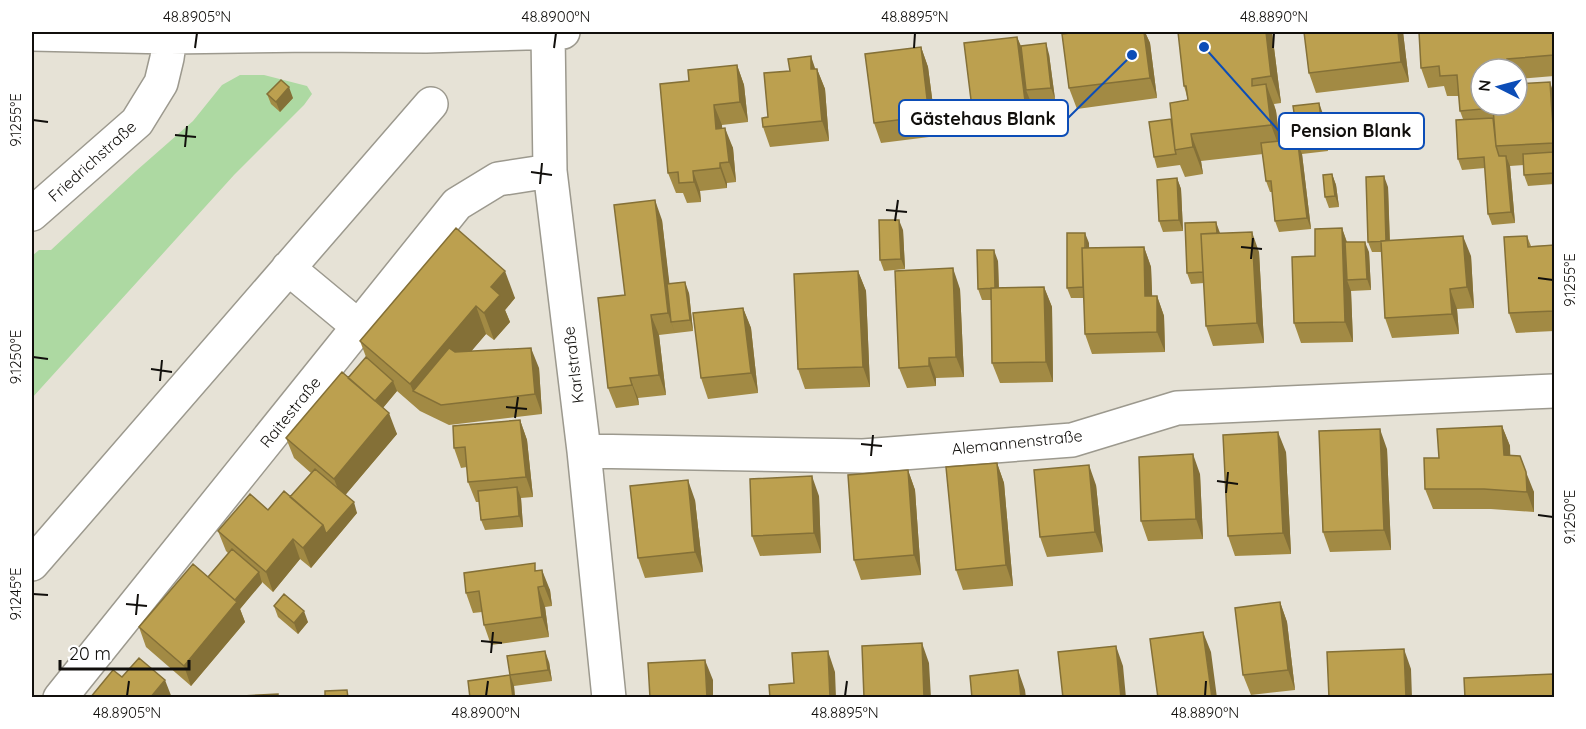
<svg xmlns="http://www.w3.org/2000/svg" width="1586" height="729" font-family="Quicksand,sans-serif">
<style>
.green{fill:#add9a2}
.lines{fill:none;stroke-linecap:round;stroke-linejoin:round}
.minor-casing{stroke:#9c998e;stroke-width:36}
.minor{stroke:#fff;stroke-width:33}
.wall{fill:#a28a44}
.shaded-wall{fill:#847037}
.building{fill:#bca04f;stroke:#847037;stroke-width:1.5}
.ticks{fill:none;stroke:#110f0c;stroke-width:2}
.labels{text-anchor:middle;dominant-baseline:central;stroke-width:4.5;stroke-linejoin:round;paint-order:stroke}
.street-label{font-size:16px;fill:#110f0c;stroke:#fff}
.leader{fill:none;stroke:#0c4db7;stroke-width:2}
.callout-dot{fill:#0c4db7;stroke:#fff;stroke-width:2}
.callout{fill:#fff;stroke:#0c4db7;stroke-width:2}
.callout-label{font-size:18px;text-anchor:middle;font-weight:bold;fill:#110f0c}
.neatline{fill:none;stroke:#110f0c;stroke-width:2}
.ticks-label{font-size:15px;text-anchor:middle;fill:#110f0c}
</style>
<rect width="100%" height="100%" fill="#e6e2d6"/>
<path class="green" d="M240 75H264L307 86 312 94 304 105 234 175 32 398V256L39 250H51L136 171 193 121 222 85Z"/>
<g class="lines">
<g class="minor-casing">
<path id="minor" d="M548 33 550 171 584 451 609 698
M32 34 170 37 314 35 426 36 563 32
M32 214 137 122 161 83 167 58 170 37
M288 268 359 327
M584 451 863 456 1072 440 1177 408 1554 391
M32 564 431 104
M60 698 457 204 498 179 550 171"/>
</g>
<use href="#minor" class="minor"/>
</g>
<path class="wall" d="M1078 32H1145L1150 43 1157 98 1077 109 1069 88Z
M1272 32 1281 103 1274 104 1276 111 1280 141 1298 139 1323 114 1328 151 1302 154 1311 229 1279 232 1275 221 1272 192H1270L1266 181 1263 154 1201 161 1203 174 1185 177 1180 165 1157 168 1154 157 1171 119 1188 100 1184 86Z
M1304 32H1403L1409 82 1316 93 1309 73Z
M1554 32V76L1517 79V69H1481V105L1554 94V184L1528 186 1524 175V165L1510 166 1515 223 1492 225 1488 214 1485 168 1462 170 1458 159 1463 119 1460 111 1459 96H1447L1444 86 1428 88 1421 68Z
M1017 37 1021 46 1049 54 1055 99 1030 101V100L1032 121 979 128 972 108Z
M921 47 928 67 937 136 881 143 874 123Z
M737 65 744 85 748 122 722 125V128L733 148 736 182 727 183V188L700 191 701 202 687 203 683 193H676L668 173 689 81Z
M815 69H817L825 89 829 141 770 147 763 127 768 117Z
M267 94 293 98 280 112 271 104Z
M1332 174 1336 185 1339 207 1329 208 1325 197Z
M1177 178 1181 189 1183 231 1163 232 1159 221Z
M1388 187 1390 241 1471 256 1474 308 1457 309 1459 334 1392 338 1385 318 1382 252H1372L1368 242Z
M662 220 669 284 689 293 693 331 659 335 666 395 638 398 639 405 616 408 608 388 625 295Z
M456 228 515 298 505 310 510 322 494 340 486 334 471 351 539 368 542 414 449 425 420 411 397 391 383 408 397 434 345 495 357 513 311 568 300 559 273 592 262 582 240 609 245 622 191 686 146 647 139 627 208 577 229 554 226 551 218 531 268 510 290 497 311 473 294 458 286 438 348 378 366 357 360 341Z
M1342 228 1347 242 1369 252 1371 290 1351 291 1353 342 1301 343 1294 323 1315 256Z
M903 230 905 269 884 271 880 260Z
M1220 233 1259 252 1264 343 1213 346 1206 326 1204 283 1191 284 1187 273Z
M1527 236 1531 246 1554 245V331L1516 333 1509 313Z
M1089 243V248L1144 247 1151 267 1152 296H1157L1164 316 1165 352 1092 354 1085 334 1084 298H1071L1067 288Z
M998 261 999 288 1044 287 1052 307 1053 382 1000 383 992 363 991 300H982L978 289Z
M858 271 866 291 870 387 805 389 798 369Z
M960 289 964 377 936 378V386L907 388 899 368Z
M743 308 751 328 758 393 708 399 701 378Z
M520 420 527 440 533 497 521 498 523 527 485 530 481 520 479 502H476L468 482 467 467 461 468 454 448Z
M1502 426 1510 446V455L1534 492V512L1491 509H1433L1425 489 1439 458Z
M1387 449 1391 550 1330 552 1323 532Z
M1286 452 1291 554 1235 556 1228 536Z
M997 463 1004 483 1013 586 963 590 956 570Z
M908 470 915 490 921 575 861 580 854 560Z
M1200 474 1203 539 1148 541 1141 521Z
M1096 485 1103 552 1047 557 1040 537Z
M819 496 821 553 760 556 752 536Z
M695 500 703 572 645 578 638 558Z
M537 571 550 590 552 606 545 607 549 637 491 645 484 625 482 612 473 613 466 593Z
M1280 602 1287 622 1295 690 1251 695 1243 675Z
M274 606 308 622 298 634 278 617Z
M549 662 552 681 514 686 515 698H470L510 675Z"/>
<path class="shaded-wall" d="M1144 32H1145L1150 43 1157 98 1150 78Z
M1266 32H1272L1281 103 1271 76Z
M1398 32H1403L1409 82 1401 62Z
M1017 37 1025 57 1026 90 1030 100 1032 121 1025 101Z
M1046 43 1049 54 1055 99 1051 88Z
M921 47 928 67 937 136 929 116Z
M811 56 818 77 811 69Z
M737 65 744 85 748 122 740 102Z
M817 69 825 89 829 141 822 121Z
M1550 82 1554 94V143Z
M1266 84 1276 111 1281 152 1271 125Z
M289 87 293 98 280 112 276 102Z
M1319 103 1323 114 1328 151 1324 140Z
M714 105 722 125 723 149 716 129Z
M725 128 733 148 736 182 729 162Z
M1191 134 1201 161 1203 174 1193 147Z
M1298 144 1302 154 1311 229 1307 218Z
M1506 156 1510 166 1515 223 1511 212Z
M720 163 727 183V188L720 168Z
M693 171 700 191 701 202 694 182Z
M1332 174 1336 185 1339 207 1335 196Z
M1384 176 1388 187 1390 251 1386 241Z
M1177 178 1181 189 1183 231 1179 220Z
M655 200 662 220 674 322H671L675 333 668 313Z
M899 220 903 230 905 269 901 259Z
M1216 222 1220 233 1222 254 1218 243Z
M1342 228 1349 249 1347 280 1351 291 1353 342 1345 322Z
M1252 232 1259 252 1264 343 1257 323Z
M1085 233 1089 243 1090 298 1086 287Z
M1463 236 1471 256 1474 308 1467 287Z
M1365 242 1369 252 1371 290 1367 279Z
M1144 247 1151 267 1153 316 1145 296Z
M994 250 998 261 999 300 995 289Z
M953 268 960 289 964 377 956 357Z
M505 271 515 298 505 310 510 322 494 340 484 313 491 287Z
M858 271 866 291 870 387 863 367Z
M685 282 689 293 693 331 690 320Z
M1044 287 1052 307 1053 382 1046 362Z
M1450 289 1457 309 1459 334 1452 314Z
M1157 296 1164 316 1165 352 1157 332Z
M476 306 486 334 430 400 413 391 410 384Z
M743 308 751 328 758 393 751 373Z
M651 315 659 335 666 395 659 375Z
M531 348 539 368 542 414 535 394Z
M929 358 936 378V386L929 366Z
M630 378 638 398 639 405 632 385Z
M393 381 397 391 376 416 372 405Z
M389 413 397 434 342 499 334 479Z
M520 420 527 440 533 497 526 477Z
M1502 426 1510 446 1511 475 1504 455Z
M1380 429 1387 449 1391 550 1384 530Z
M1278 432 1286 452 1291 554 1283 533Z
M1193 454 1200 474 1203 539 1196 519Z
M997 463 1004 483 1013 586 1006 565Z
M1089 465 1096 485 1103 552 1095 532Z
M908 470 915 490 921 575 914 555Z
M1526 472 1534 492V512L1527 492Z
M812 476 819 496 821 553 814 533Z
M688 480 695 500 703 572 695 552Z
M517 487 521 498 523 527 519 516Z
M354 502 357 513 311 568 303 548 323 525Z
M293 539 300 559 273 592 266 572Z
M542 570 550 590 552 606 544 586Z
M259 572 262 583 240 609 245 622 191 686 184 666 232 603Z
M538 587 545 607 549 637 542 617Z
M1280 602 1287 622 1295 690 1288 670Z
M304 611 308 622 298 634 294 623Z
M1203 632 1211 652 1217 698H1212Z
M922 643 929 663 931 698H924Z
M1116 646 1123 666 1126 698H1121Z
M1404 649 1411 669 1412 698H1406Z
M545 651 549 662 552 681 548 670Z
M828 651 835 672 836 698H830Z
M705 660 713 680V698H707Z
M1018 670 1025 690 1026 698H1021Z
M510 675 514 686 515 698H513Z
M165 680 172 698H150Z"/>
<path class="building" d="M1078 32H1144L1150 78 1069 88 1062 34Z
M1178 32H1266L1271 76 1252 79V86L1266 84 1271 125 1191 134 1193 147 1175 150 1170 103 1188 100 1186 86H1184Z
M1304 32H1398L1401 62 1309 73Z
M1419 32H1554V55L1507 59 1508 69H1481V105H1517V84L1550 82 1554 143 1496 146 1493 108 1460 111 1457 75 1440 76 1439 66 1421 68Z
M1017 37 1025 101 972 108 964 43Z
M1046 43 1051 88 1026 90 1021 46Z
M921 47 929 116 874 123 865 54Z
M811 56V69H817L822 121 763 127 762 118 768 117 764 73 790 71 788 59Z
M737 65 740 102 714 105 716 129 725 128 729 162 720 163V168L693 171 694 182 679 183 678 172 668 173 660 84 689 81 688 70Z
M281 80 289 87 276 102 267 94Z
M1319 103 1324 140 1298 144 1307 218 1275 221 1271 181H1266L1261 143 1298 139 1293 106Z
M1493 118 1496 146 1499 156H1506L1511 212 1488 214 1484 157 1458 159 1456 120Z
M1171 119 1175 150 1176 154 1154 157 1149 122Z
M1554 152V173L1524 175 1523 154Z
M1332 174 1335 196 1325 197 1323 175Z
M1384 176 1386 241 1368 242 1366 177Z
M1177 178 1179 220 1159 221 1157 180Z
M655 200 668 313 651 315 659 375 630 378 632 385 608 388 598 298 625 295 614 205Z
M879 220H899L901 259 880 260Z
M1216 222 1217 233 1201 234 1203 272 1187 273 1185 223Z
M456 228 505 271 491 287 500 295 484 313 476 306 410 384 360 341Z
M1342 228 1345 322 1294 323 1292 257 1315 256V229Z
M1252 232 1257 323 1206 326 1201 234Z
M1067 233H1085V248H1082L1083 287 1067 288Z
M1463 236 1467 287 1450 289 1452 314 1385 318 1381 241Z
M1527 236 1528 247 1554 245V311L1509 313 1504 237Z
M1345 242H1365L1367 279 1347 280Z
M1144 247 1145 296H1157V332L1085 334 1082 248Z
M977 250H994L995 288 978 289Z
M953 268 956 357 929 358V366L899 368 895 271Z
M858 271 863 367 798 369 794 274Z
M685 282 690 320 671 322 667 284Z
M1044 287 1046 362 992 363 991 288Z
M743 308 751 373 701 378 693 313Z
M449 348 455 352 531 348 535 394 441 405 413 391Z
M366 357 393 381 375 401 348 378Z
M342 372 389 413 334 479 286 438Z
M520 420 526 477 468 482 465 447 454 448 453 426Z
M1502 426 1504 455 1520 456 1526 472 1527 492 1484 489H1425L1424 458H1439L1437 429Z
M1380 429 1384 530 1323 532 1319 431Z
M1278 432 1283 533 1228 536 1223 435Z
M1193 454 1196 519 1141 521 1139 457Z
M997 463 1006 565 956 570 946 467Z
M1089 465 1095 532 1040 537 1034 470Z
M315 469 354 502 326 534 323 525 290 497Z
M908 470 914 555 854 560 848 475Z
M812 476 814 533 752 536 750 479Z
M688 480 695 552 638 558 630 486Z
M517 487 519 516 481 520 478 491Z
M284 491 323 525 303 548 293 539 266 572 218 531 250 494 268 510Z
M232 549 259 572 235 600 208 577Z
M535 563V571L542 570 544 586 538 587 542 617 484 625 479 591 466 593 464 573Z
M193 564 237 602 184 666 139 627Z
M284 594 304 611 294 623 274 606Z
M1280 602 1288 670 1243 675 1235 608Z
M1203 632 1212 698H1158L1150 639Z
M922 643 924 698H864L862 646Z
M1116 646 1121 698H1063L1058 652Z
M1404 649 1406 698H1329L1327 652Z
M545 651 548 670 510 675 507 656Z
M828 651 830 698H770L769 685 794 683 792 653Z
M139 658 165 680 150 698H90L113 670 122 677Z
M705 660 707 698H650L648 663Z
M1018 670 1021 698H972L970 676Z
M1554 674V698H1465L1464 678Z
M510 675 513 698H470L468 681Z
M347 690 348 698H325V691Z
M278 694V698H243V696Z"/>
<path class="ticks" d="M195 48 197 33M554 48 556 33M914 48 915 33M1273 48 1274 33M33 120 48 122M175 135 196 137M185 147 187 126M531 172 552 175M540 184 542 163M886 210 907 212M895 221 898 200M1241 247 1262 249M1251 259 1253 238M1538 278 1553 280M33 357 48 359M151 369 172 372M160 381 162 360M506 407 527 409M515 418 518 397M861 444 882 446M871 456 873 435M1217 481 1238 484M1226 493 1228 472M1538 515 1553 517M33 594 48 595M126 604 147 606M136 615 138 594M481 641 502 643M491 653 493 632M127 696 129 681M486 696 488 681M845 696 847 681M1205 696 1206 681"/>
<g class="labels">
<g class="street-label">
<text transform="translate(92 161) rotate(-42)">Friedrichstraße</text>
<text transform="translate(573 365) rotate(-97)">Karlstraße</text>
<text transform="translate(290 412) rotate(-51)">Raitestraße</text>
<text transform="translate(1017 442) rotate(-6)">Alemannenstraße</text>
</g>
</g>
<path class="leader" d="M1132 55L1068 118M1204 47L1279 131"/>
<g class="callout-dot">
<circle cx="1132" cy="55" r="6"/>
<circle cx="1204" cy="47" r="6"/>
</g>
<g class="callout">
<rect x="899" y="100" width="169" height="36" rx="6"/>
<rect x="1279" y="113" width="145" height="36" rx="6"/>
</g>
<g class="callout-label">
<text x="983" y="125">Gästehaus Blank</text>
<text x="1351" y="137">Pension Blank</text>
</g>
<rect width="1586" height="729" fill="none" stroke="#ffffff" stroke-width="66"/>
<g transform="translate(1499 87) rotate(276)"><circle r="28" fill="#ffffff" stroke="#a09f9e" stroke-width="1.5"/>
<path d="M0-4.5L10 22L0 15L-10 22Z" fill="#0c4db7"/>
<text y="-9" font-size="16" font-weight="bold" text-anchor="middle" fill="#110f0c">N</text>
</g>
<path d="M60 660v9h129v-9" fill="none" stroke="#110f0c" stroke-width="3"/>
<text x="69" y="660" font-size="18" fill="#110f0c" stroke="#ffffff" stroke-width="4.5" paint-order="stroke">20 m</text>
<rect x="33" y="33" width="1520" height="663" class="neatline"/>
<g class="ticks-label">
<text x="197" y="22">48.8905°N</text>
<text x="556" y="22">48.8900°N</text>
<text x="915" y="22">48.8895°N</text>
<text x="1274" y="22">48.8890°N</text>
<text transform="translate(16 120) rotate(-90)" y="5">9.1255°E</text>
<text transform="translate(1570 280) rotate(-90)" y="5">9.1255°E</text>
<text transform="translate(16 357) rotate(-90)" y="5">9.1250°E</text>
<text transform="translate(1570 517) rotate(-90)" y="5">9.1250°E</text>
<text transform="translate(16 594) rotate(-90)" y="5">9.1245°E</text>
<text x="127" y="718">48.8905°N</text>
<text x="486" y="718">48.8900°N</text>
<text x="845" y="718">48.8895°N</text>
<text x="1205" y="718">48.8890°N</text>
</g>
</svg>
